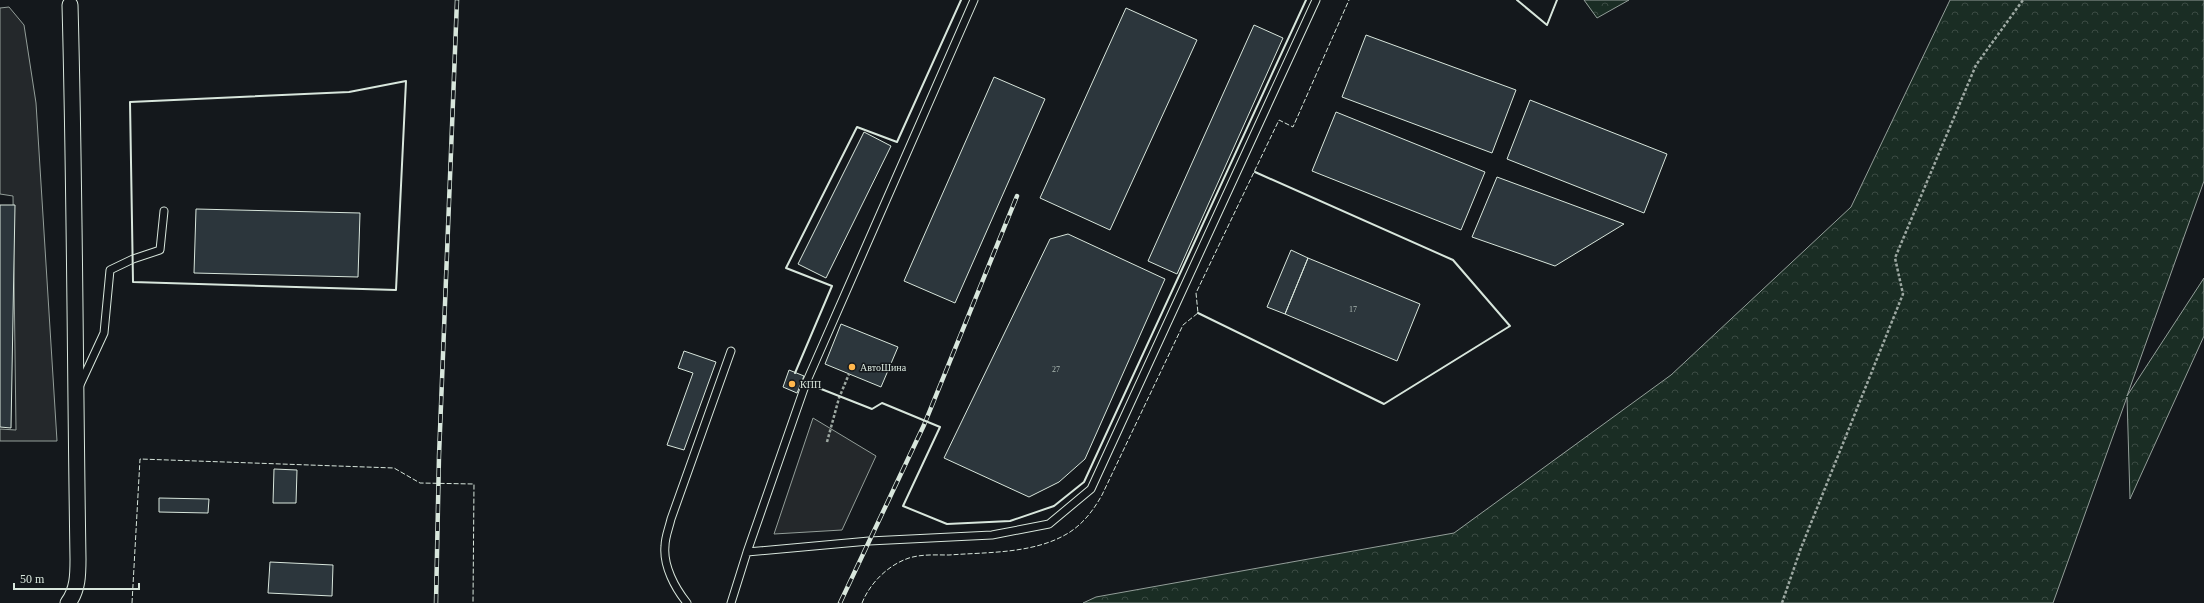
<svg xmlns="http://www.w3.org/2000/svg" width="2204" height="603" font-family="Georgia,serif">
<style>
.forest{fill:url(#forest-crowns);stroke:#939e99}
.parking{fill:#24282b;stroke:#939e99}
.building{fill:#2c363c;stroke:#d8e6dc}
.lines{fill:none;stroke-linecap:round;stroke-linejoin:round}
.service-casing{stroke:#d8e6dc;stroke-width:9}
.minor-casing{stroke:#d8e6dc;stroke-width:17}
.path{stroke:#9da8a2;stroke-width:2.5;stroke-dasharray:3 2;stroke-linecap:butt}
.service{stroke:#14181c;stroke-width:7}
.minor{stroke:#14181c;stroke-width:15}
.rail-casing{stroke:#d8e6dc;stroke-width:4.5}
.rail{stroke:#14181c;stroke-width:3;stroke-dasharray:9;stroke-linecap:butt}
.fence{stroke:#d8e6dc;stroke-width:1;stroke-dasharray:5 2;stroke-linecap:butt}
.wall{stroke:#d8e6dc;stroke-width:2}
.poi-dot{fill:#ffb74d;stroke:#14181c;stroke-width:1.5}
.labels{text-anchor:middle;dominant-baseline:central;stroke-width:3;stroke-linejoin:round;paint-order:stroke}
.number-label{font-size:8px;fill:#adbab4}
.poi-label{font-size:10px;fill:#d8e6dc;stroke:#14181c;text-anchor:start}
</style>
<defs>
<pattern id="forest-crowns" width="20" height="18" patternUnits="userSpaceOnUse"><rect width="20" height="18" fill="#1a2d24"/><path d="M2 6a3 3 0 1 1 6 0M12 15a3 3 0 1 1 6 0" fill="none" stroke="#3b4b43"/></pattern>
</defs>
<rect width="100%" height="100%" fill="#14181c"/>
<path class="forest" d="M1584 0H1629L1597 18Z
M1950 0H2204V181L2127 396 2204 278V336L2130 499 2127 397 2053 603H1083L1096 597 1454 533 1671 375 1851 207Z"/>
<path class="parking" d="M9 7 24 25 36 103 57 441H0V429L16 430 13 196 0 194V8Z
M813 418 876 456 842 530 774 534Z"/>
<path class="building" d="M1126 8 1197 40 1110 230 1040 198Z
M1254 25 1283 38 1177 274 1148 261Z
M1366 35 1516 90 1492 153 1342 97Z
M994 77 1045 99 955 303 904 281Z
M1530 100 1667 154 1644 213 1507 159Z
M1336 112 1485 172 1461 230 1312 171Z
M864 132 891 146 826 278 798 264Z
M1497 177 1624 224 1555 266 1472 237Z
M0 205H15L11 428 0 427Z
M196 209 360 213 358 277 194 273Z
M1068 234 1165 279 1085 459 1059 482 1029 497 944 458 1050 239Z
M1291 250 1308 258 1285 314 1267 307Z
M1308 258 1420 304 1397 361 1285 314Z
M841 324 898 347 881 387 825 364Z
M684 351 716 362 684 450 667 445 693 373 678 368Z
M789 370 804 376 797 393 783 387Z
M274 469 297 470 296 503H273Z
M159 498 209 499 208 513 159 512Z
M270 562 333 565 332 596 268 593Z"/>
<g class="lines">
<g class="service-casing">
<path id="service" d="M79 387 104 333 110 270 133 259 160 250 164 211
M747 552 806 383 974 0
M687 603C675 588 663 566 665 546 665 537 669 528 671 519L731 351
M731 603 747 552 869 541 992 535 1049 524 1091 489 1316 0"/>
</g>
<g class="minor-casing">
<path id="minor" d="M68 603C78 590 78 574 78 559 75 374 75 190 70 5"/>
</g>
<path class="path" d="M827 442 839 398 849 374
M1782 603 1801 548 1903 294 1895 258 1976 65 2023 0"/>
<use href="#service" class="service"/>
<use href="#minor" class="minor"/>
<g class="rail-casing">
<path id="rail" d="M436 603 439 456 457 0
M840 603 924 425 1017 196"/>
</g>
<use href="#rail" class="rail"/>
<path class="fence" d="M132 603 140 459 394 468 420 483 474 484 473 603
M862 603C870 583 888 565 909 558 922 554 936 555 949 555 988 552 1036 554 1070 532 1085 522 1094 509 1102 495L1183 325 1198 313 1196 293 1279 120 1293 127 1349 0"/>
<path class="wall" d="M1517 0 1547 25 1557 0
M406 81 396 290 133 282 130 102 349 92Z
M1198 313 1384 404 1510 326 1453 260 1255 172
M795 373 832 286 786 268 857 127 897 142 961 0
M806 383 872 409 882 403 940 427 903 506 947 524 1010 521 1054 506 1084 482 1306 0"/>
</g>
<g class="poi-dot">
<circle cx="852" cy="367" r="4"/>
<circle cx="792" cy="384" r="4"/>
</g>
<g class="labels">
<g class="number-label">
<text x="1353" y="309">17</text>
<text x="1056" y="369">27</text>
</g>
<g class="poi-label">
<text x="860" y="367">АвтоШина</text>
<text x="800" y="384">КПП</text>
</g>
</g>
<path d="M14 583v6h125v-6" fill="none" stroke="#d8e6dc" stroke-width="2"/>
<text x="20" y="583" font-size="12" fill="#d8e6dc" stroke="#14181c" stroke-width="3" paint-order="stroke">50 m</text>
</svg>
